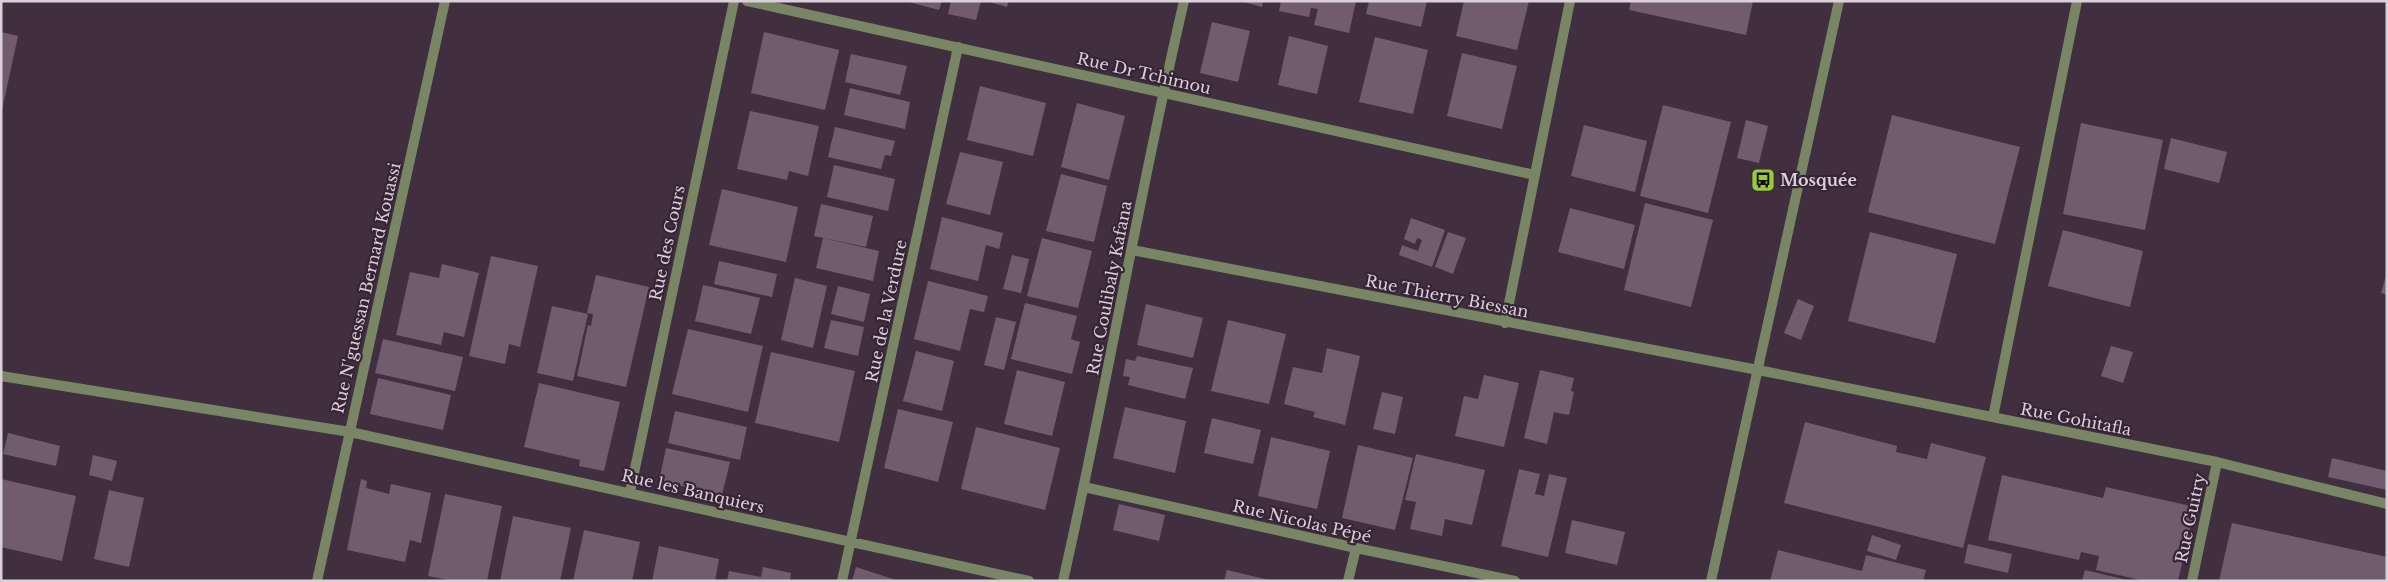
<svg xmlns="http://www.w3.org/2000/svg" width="2388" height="582" font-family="'Libre Baskerville',serif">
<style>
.building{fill:#715c6f}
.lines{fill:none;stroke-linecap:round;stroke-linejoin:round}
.minor{stroke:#788665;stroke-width:10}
.tertiary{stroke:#788665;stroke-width:10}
.labels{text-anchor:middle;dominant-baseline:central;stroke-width:4.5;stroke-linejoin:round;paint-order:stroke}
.street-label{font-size:16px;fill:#dbcfda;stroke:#372535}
.poi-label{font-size:16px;font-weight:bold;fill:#dbcfda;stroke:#372535;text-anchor:start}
</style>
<rect width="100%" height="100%" fill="#412f40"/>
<path class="building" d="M905 1H942L939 10Z
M951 1H981L976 20 948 14Z
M986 1H1009L1007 7Z
M1240 1H1263L1262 7Z
M1281 1H1356L1349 33 1314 25 1318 9 1311 8 1309 17 1279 11Z
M1369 1H1427L1421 27 1366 14Z
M1464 1H1529L1517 50 1456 36Z
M1631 1H1753L1746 35 1629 10Z
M1212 22 1250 31 1238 82 1200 73Z
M1 32 18 36 2 110H1Z
M764 32 839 50 825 110 751 93Z
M1289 36 1328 46 1317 94 1278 85Z
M1375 37 1428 50 1413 114 1359 102Z
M1462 53 1517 66 1502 129 1447 116Z
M851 54 907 66 900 95 845 82Z
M980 86 1046 103 1033 156 967 140Z
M850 88 910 102 905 129 844 115Z
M1077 103 1125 116 1109 180 1061 167Z
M1663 105 1731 122 1708 213 1640 196Z
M750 111 819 126 808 176 789 171 787 180 737 169Z
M1892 115 2020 147 1995 244 1868 212Z
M1746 120 1768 126 1759 163 1737 158Z
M2081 123 2163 140 2145 230 2063 214Z
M1584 125 1647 141 1635 192 1571 176Z
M835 127 895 141 891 156 885 155 881 169 828 157Z
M2171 138 2227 152 2219 183 2164 169Z
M960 152 1003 162 990 215 946 204Z
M834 165 895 179 888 211 827 197Z
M1061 174 1107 186 1094 242 1046 231Z
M722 189 798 207 786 262 709 245Z
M1645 203 1713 220 1691 307 1624 290Z
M821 204 873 216 866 247 814 236Z
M1570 208 1635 225 1624 269 1558 252Z
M942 217 1003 233 999 249 986 245 978 281 930 269Z
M1411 218 1445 230 1432 267 1399 255 1402 245 1418 251 1422 240 1417 238 1415 244 1404 239Z
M2063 230 2143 251 2130 307 2048 286Z
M1448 232 1466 238 1453 274 1435 267Z
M1870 232 1957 254 1935 343 1848 321Z
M823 238 879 251 873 281 816 268Z
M1042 238 1092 251 1078 308 1027 296Z
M1012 255 1029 259 1021 293 1003 289Z
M491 256 538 266 520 347 509 344 505 364 469 356Z
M719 261 777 274 772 297 714 284Z
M442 264 479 273 464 337 444 332 441 345 396 335 410 272 439 278Z
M2387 272V295L2381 293Z
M596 275 649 287 626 387 577 376 588 325 591 326 593 314 587 313Z
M795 278 827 286 813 348 781 340Z
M928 281 988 296 984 312 970 309 960 351 914 339Z
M703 285 760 298 751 334 695 321Z
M838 286 870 294 864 322 831 314Z
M1798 299 1814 306 1801 340 1784 333Z
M1025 303 1077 316 1071 339 1080 342 1072 374 1011 359Z
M1146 304 1203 318 1193 358 1137 345Z
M552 306 588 314 573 381 537 373Z
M996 317 1016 322 1004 370 984 365Z
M831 320 864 327 858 356 824 348Z
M1228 320 1286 334 1269 404 1211 391Z
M688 329 763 346 748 412 672 394Z
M383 339 463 357 455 391 375 373Z
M2111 346 2133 352 2123 383 2101 376Z
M1327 348 1360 356 1345 425 1313 417 1315 412 1284 404 1293 367 1322 373Z
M916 351 954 361 942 411 903 401Z
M771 352 855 371 839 442 755 423Z
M1137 356 1193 368 1185 399 1128 385 1130 377 1123 376 1126 359 1135 361Z
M1017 370 1065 382 1052 436 1004 424Z
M1540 370 1574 378 1571 391 1574 392 1569 415 1554 412 1547 444 1524 438Z
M1484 375 1519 383 1504 447 1455 436 1464 396 1478 399Z
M378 378 451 395 443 430 370 414Z
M539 383 620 402 604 471 579 466 580 460 524 447Z
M1382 392 1403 397 1395 434 1373 429Z
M1125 407 1186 421 1175 473 1113 458Z
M898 409 953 422 938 482 884 468Z
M675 411 747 427 740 460 668 443Z
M1212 418 1261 430 1253 464 1204 453Z
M1805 422 1897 446 1896 452 1927 459 1931 443 1986 457 1963 548 1784 503Z
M976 427 1060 448 1045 510 961 489Z
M8 433 60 446 56 466 3 454Z
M1271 437 1330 451 1317 509 1258 496Z
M1358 445 1413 458 1395 530 1342 518Z
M666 448 730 462 722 495 659 481Z
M1416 454 1485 470 1472 525 1445 519 1442 536 1410 529 1416 502 1405 500Z
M93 455 117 461 112 481 89 475Z
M2332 458 2387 471V490L2328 477Z
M1519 469 1540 474 1535 494 1544 496 1549 474 1567 478 1548 557 1501 546Z
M2002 475 2103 498 2106 487 2195 507 2178 581H2145L2096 570 2099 556 2081 552 2079 560 1988 540Z
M1 479 76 496 62 561 1 547Z
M361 479 367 481 366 488 389 494 391 484 431 493 421 543 410 540 405 562 347 550Z
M109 490 144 498 129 567 94 559Z
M445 494 502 506 487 581H453L428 576Z
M1119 504 1165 515 1159 541 1113 530Z
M513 516 571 528 560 581H500Z
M1572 520 1625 532 1617 565 1565 553Z
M2232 523 2387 557V581H2219Z
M584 530 640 542 632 581H573Z
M1872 535 1901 545 1896 560 1867 551Z
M1968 544 2012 554 2008 573 1964 563Z
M659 546 719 559 715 581H652Z
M1778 550 1862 571 1866 555 1926 570 1923 581H1770Z
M763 567 791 573 790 581H727L729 571 761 577Z
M856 567 896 580V581H852Z
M1227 570 1269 580V581H1224Z
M2085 570 2127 580V581H2082Z"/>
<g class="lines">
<path class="minor" d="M747 1 1535 175
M1132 250 1758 370 2217 462 2387 504
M1505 323 1570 1
M1 376 350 432 1029 581
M1993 417 2077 1
M1084 487 1356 548 1515 581
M630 492 734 1
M317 581 445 1
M842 581 958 47
M1063 581C1107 388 1139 193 1184 1
M1348 581 1356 548
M2192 581 2217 462"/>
<path class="tertiary" d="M1711 581 1839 1"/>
</g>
<defs>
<g id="bus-square" transform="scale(1.25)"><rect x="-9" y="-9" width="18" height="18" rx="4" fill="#98cb37" stroke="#372535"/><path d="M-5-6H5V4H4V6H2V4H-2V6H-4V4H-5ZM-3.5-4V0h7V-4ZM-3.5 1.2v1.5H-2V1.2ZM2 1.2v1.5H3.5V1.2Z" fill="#111"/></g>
</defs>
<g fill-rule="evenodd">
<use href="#bus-square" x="1763" y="180"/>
</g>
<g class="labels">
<g class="street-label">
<text transform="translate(1144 73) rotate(13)">Rue Dr Tchimou</text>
<text transform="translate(667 243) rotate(-78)">Rue des Cours</text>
<text transform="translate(366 288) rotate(-77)">Rue N'guessan Bernard Kouassi</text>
<text transform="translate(1109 288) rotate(-79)">Rue Coulibaly Kafana</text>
<text transform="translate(1447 296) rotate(11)">Rue Thierry Biessan</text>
<text transform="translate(886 311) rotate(-78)">Rue de la Verdure</text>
<text transform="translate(2076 419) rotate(11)">Rue Gohitafla</text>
<text transform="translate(693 491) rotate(13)">Rue les Banquiers</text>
<text transform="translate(2190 518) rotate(-78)">Rue Guitry</text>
<text transform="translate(1302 521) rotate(13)">Rue Nicolas Pépé</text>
</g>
<g class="poi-label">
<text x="1780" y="180">Mosquée</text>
</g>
</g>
<rect width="2388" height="582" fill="none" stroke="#dbcfda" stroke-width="5"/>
</svg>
